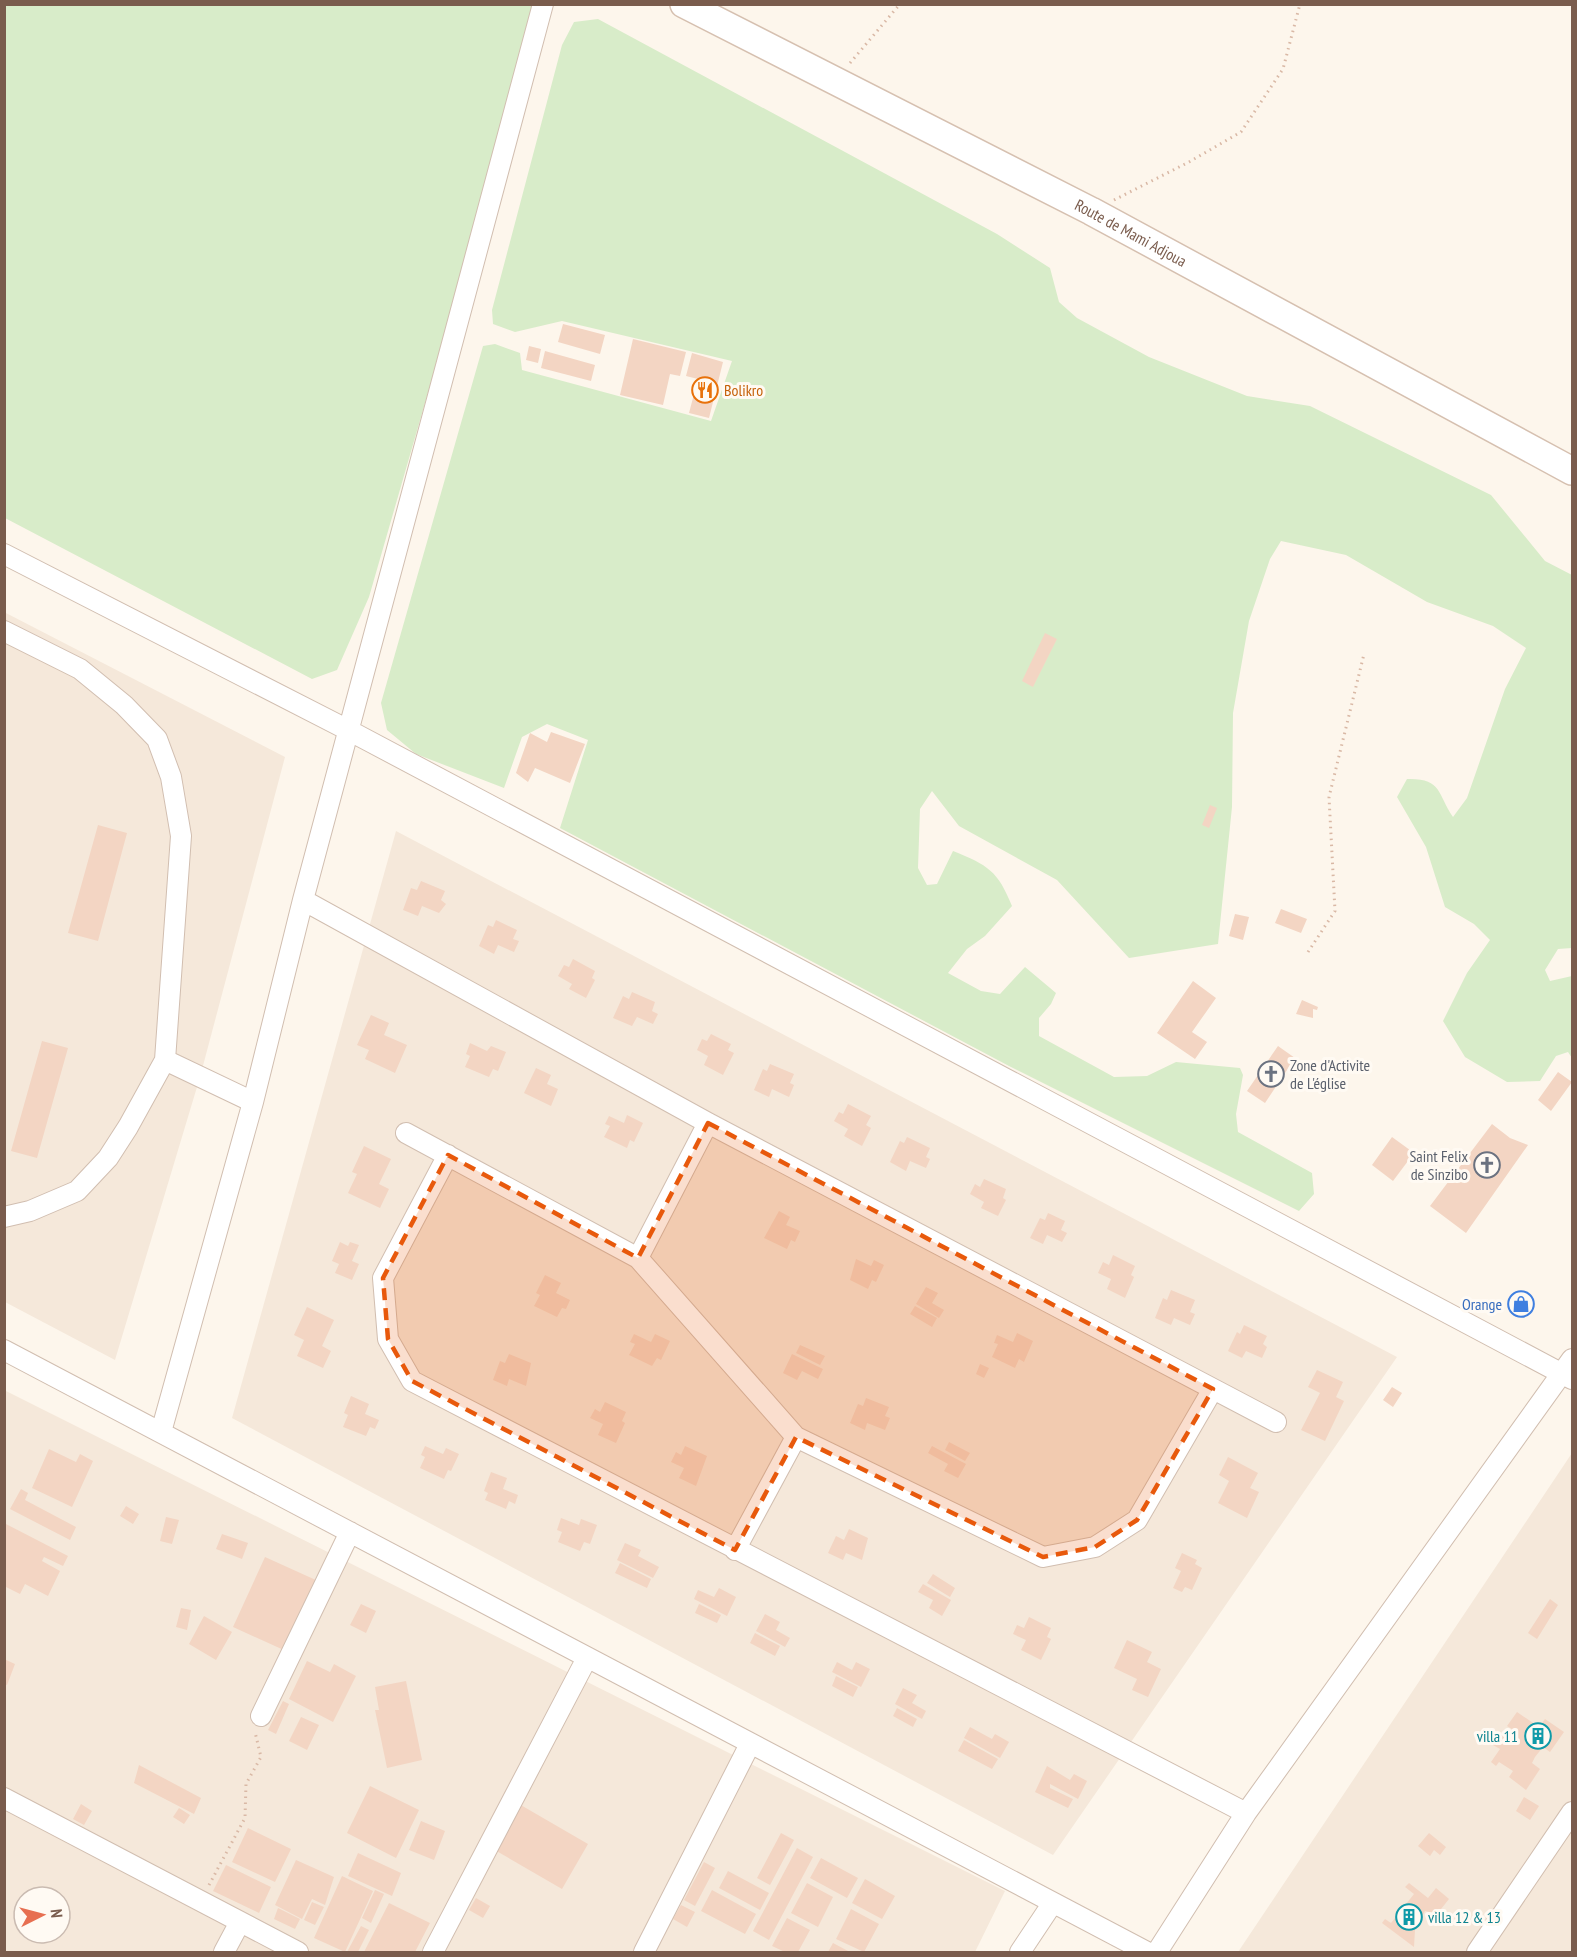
<svg xmlns="http://www.w3.org/2000/svg" width="1577" height="1957" font-family="'PT Sans Narrow',sans-serif">
<style>
.residential{fill:#f5e8da;fill-rule:evenodd}
.green{fill:#d8ecc9}
.building{fill:#f3d5c3}
.lines{fill:none;stroke-linecap:round;stroke-linejoin:round}
.street-casing{stroke:#d1beb0;stroke-width:22}
.secondary-casing{stroke:#d6c0b0;stroke-width:30}
.path{stroke:#d9b8a5;stroke-width:3;stroke-dasharray:1.5 4.5;stroke-linecap:butt}
.street{stroke:#fff;stroke-width:20}
.secondary{stroke:#fff;stroke-width:27}
.marked{fill:#e8590c;fill-opacity:0.2;stroke:#e8590c;stroke-width:4.5;stroke-dasharray:12 8;stroke-linejoin:round}
.labels{text-anchor:middle;dominant-baseline:central;stroke-width:6;stroke-linejoin:round;paint-order:stroke}
.street-label{font-size:16px;fill:#7a5c4d;stroke:#fffaf3}
.food-label{font-size:16px;fill:#c56008;stroke:#fffaf3;text-anchor:start}
.worship-label{font-size:16px;fill:#5b616d;stroke:#fffaf3;text-anchor:start}
.shop-label{font-size:16px;fill:#366cbe;stroke:#fffaf3;text-anchor:end}
.culture-label{font-size:16px;fill:#0d838f;stroke:#fffaf3;text-anchor:end}
</style>
<rect width="100%" height="100%" fill="#fdf6ec"/>
<path class="residential" d="M4 612 285 757 200 1077 115 1360 5 1302Z
M396 831 1397 1357 1053 1855 232 1418Z
M4 1390 1005 1891 975 1952H5ZM24 1897H60V1933H24Z
M1572 1453V1952H1238Z"/>
<path class="green" d="M4 5H532L442 344 369 597 337 670 312 679 5 518Z
M598 19 997 234 1050 268 1059 302 1077 318 1149 357 1247 396 1310 406 1491 495 1545 561 1572 575V948L1558 949 1545 970 1550 981 1572 976V1058L1568 1052 1556 1056 1540 1081 1507 1082 1465 1057 1443 1021 1467 973 1490 940 1474 924 1445 907 1426 847 1397 797 1407 779C1442 778 1437 793 1453 817L1467 798 1505 689 1526 648 1493 626 1427 602 1346 555 1281 541 1270 559 1249 621 1233 713 1232 807 1218 944 1129 958 1057 880 959 826 932 791 920 809 918 868 927 885 937 884 953 851C988 865 998 871 1012 906L985 936 967 949 948 973 981 991 1000 994 1025 967 1056 993 1051 1004 1039 1018V1036L1114 1077 1147 1076 1176 1062 1240 1068 1243 1075 1236 1114 1238 1132 1312 1173 1314 1194 1299 1211 1009 1066 560 828 588 740 547 724 522 737 504 788 416 754 387 730 381 703 483 346 495 344 520 353 522 370 711 421 732 361 562 321 515 332 493 324 492 310 562 45 574 22Z"/>
<path class="building" d="M563 324 605 335 600 354 558 342Z
M633 339 686 352 680 376 670 374 663 405 620 395Z
M529 346 541 349 538 363 526 360Z
M545 351 595 365 591 381 541 368Z
M692 353 723 362 709 418 689 413 698 379 686 376Z
M1045 633 1057 639 1033 687 1022 681Z
M551 732 585 744 570 783 535 768 528 782 516 773 530 733 547 742Z
M1210 805 1217 808 1209 828 1202 825Z
M98 825 127 833 98 941 68 933Z
M421 881 445 891 441 900 446 904 439 913 422 906 418 916 403 910 411 888 417 890Z
M1281 909 1307 919 1301 933 1275 923Z
M1235 914 1249 917 1243 940 1229 936Z
M496 920 517 930 513 939 519 941 514 952 498 945 494 954 479 946 488 925 493 927Z
M573 959 595 971 592 978 595 980 586 998 569 989 572 984 558 976 564 965 569 967Z
M1193 981 1216 998 1192 1032 1207 1042 1195 1059 1157 1033Z
M632 992 655 1002 652 1011 658 1014 653 1024 637 1017 632 1026 613 1018 623 996 629 999Z
M1302 1000 1318 1007 1317 1010 1313 1009V1018L1296 1014Z
M371 1015 389 1023 384 1035 407 1045 395 1073 365 1059 369 1050 357 1045Z
M711 1034 731 1044 728 1050 734 1053 723 1075 704 1065 708 1056 697 1050 702 1039 707 1041Z
M42 1041 68 1048 37 1158 11 1151Z
M470 1043 487 1051 491 1046 506 1052 498 1071 493 1069 489 1077 465 1067 470 1056 466 1054Z
M1278 1046 1295 1058 1265 1103 1247 1091Z
M770 1064 794 1074 790 1083 794 1085 789 1097 772 1089 769 1097 754 1090 763 1069 767 1071Z
M536 1068 551 1075 547 1084 558 1089 551 1106 524 1093Z
M1558 1072 1572 1082 1551 1111 1538 1100Z
M848 1104 871 1116 866 1125 871 1128 862 1146 844 1136 848 1129 834 1121 839 1112 843 1114Z
M627 1115 643 1123 634 1142 630 1140 627 1148 604 1137 610 1126 605 1124 609 1116 624 1123Z
M1492 1124 1510 1138 1528 1145 1466 1233 1430 1206Z
M907 1137 930 1148 926 1157 930 1159 926 1168 910 1161 906 1171 890 1162 900 1141 904 1143Z
M1392 1137 1414 1153 1393 1181 1372 1165Z
M364 1146 391 1159 379 1184 389 1189 380 1208 348 1193 357 1174 352 1172Z
M984 1179 1006 1189 1003 1198 1006 1200 998 1216 981 1208 984 1202 970 1194 975 1184 980 1187Z
M779 1211 790 1217 786 1225 800 1231 795 1242 791 1240 787 1249 764 1238Z
M1048 1213 1065 1221 1061 1230 1067 1233 1062 1242 1047 1235 1043 1244 1030 1238 1040 1218 1045 1220Z
M340 1242 348 1246 350 1242 359 1245 352 1261 359 1264 352 1280 335 1273 339 1264 332 1261Z
M1113 1255 1135 1266 1131 1275 1134 1277 1125 1298 1107 1289 1111 1279 1098 1273 1103 1262 1109 1265Z
M856 1259 871 1266 874 1260 884 1265 876 1282 872 1280 868 1289 850 1280Z
M545 1275 561 1283 556 1293 570 1300 566 1309 562 1308 557 1317 534 1306 540 1295 536 1293Z
M926 1287 938 1293 932 1303 944 1310 939 1318 916 1304Z
M1171 1290 1195 1300 1190 1312 1195 1314 1190 1325 1174 1318 1171 1325 1155 1318 1163 1298 1167 1300Z
M915 1306 937 1318 932 1327 910 1314Z
M307 1307 334 1320 322 1346 331 1351 323 1368 297 1356 304 1340 294 1335Z
M1244 1325 1267 1336 1263 1344 1267 1347 1262 1358 1246 1351 1242 1358 1228 1351 1237 1332 1240 1334Z
M1017 1333 1033 1341 1024 1362 1019 1359 1015 1368 992 1357 998 1344 994 1343 997 1335 1013 1342Z
M634 1334 651 1342 655 1334 670 1341 661 1360 657 1358 652 1366 629 1355 635 1344 630 1342Z
M800 1345 825 1356 820 1365 796 1353Z
M509 1354 531 1363 526 1386 509 1379 507 1386 493 1380 500 1361 505 1363Z
M792 1354 823 1369 818 1379 802 1371 797 1380 783 1373Z
M980 1364 989 1368 984 1378 976 1374Z
M1317 1370 1343 1382 1336 1397 1344 1401 1325 1441 1301 1430 1320 1393 1308 1387Z
M1392 1387 1402 1393 1393 1407 1383 1400Z
M351 1396 369 1404 365 1414 379 1420 375 1429 370 1427 366 1436 343 1427 348 1415 344 1413Z
M866 1398 889 1407 885 1416 890 1418 885 1430 867 1423 865 1430 850 1423 858 1404 863 1406Z
M605 1402 626 1412 622 1421 625 1423 616 1443 598 1435 603 1424 590 1418 595 1409 600 1412Z
M949 1442 970 1453 965 1461 945 1450Z
M425 1446 443 1454 446 1448 459 1454 451 1471 448 1470 444 1479 420 1468 425 1457 421 1455Z
M685 1446 707 1456 696 1486 679 1478 684 1468 671 1462 676 1452 681 1455Z
M932 1446 966 1464 958 1478 944 1471 948 1464 928 1453Z
M49 1449 76 1462 80 1454 93 1461 72 1507 32 1488Z
M1228 1457 1258 1473 1250 1488 1259 1492 1247 1518 1218 1503 1229 1481 1219 1475Z
M491 1472 507 1478 503 1489 518 1495 515 1504 509 1501 506 1509 485 1500 488 1493 484 1491Z
M21 1489 28 1493 25 1500 76 1527 70 1540 10 1509Z
M126 1506 139 1514 133 1524 120 1516Z
M166 1517 179 1520 172 1544 160 1541Z
M561 1518 579 1525 581 1519 597 1525 590 1544 584 1542 580 1551 558 1542 562 1532 557 1530Z
M4 1523 68 1556 63 1566 44 1557 42 1561 60 1571 48 1596 25 1584 20 1594 4 1586Z
M849 1529 868 1538 862 1560 846 1553 843 1560 828 1553 836 1536 844 1540Z
M222 1534 248 1543 242 1559 216 1549Z
M625 1543 641 1550 638 1556 659 1567 653 1578 617 1560Z
M1182 1553 1197 1560 1195 1564 1202 1568 1192 1590 1185 1587 1182 1592 1173 1588 1181 1571 1175 1568Z
M265 1557 318 1581 286 1651 233 1627Z
M620 1563 651 1579 647 1588 615 1573Z
M933 1574 955 1588 950 1597 927 1583Z
M923 1584 951 1600 942 1616 929 1608 933 1600 918 1592Z
M719 1588 736 1597 727 1616 694 1599 698 1590 714 1597Z
M1550 1599 1558 1605 1537 1639 1528 1633Z
M361 1604 376 1611 366 1633 350 1625Z
M699 1604 721 1615 717 1623 695 1613Z
M181 1608 191 1610 187 1630 176 1627Z
M765 1614 780 1622 776 1630 790 1638 785 1647 756 1631Z
M204 1616 232 1632 216 1660 189 1644Z
M1029 1617 1051 1628 1047 1637 1051 1639 1041 1660 1021 1650 1026 1640 1013 1634 1017 1625 1024 1628Z
M755 1633 780 1646 775 1656 750 1643Z
M1127 1640 1152 1652 1147 1662 1161 1669 1148 1697 1132 1690 1137 1679 1114 1668Z
M4 1659 15 1664 7 1685 4 1684Z
M307 1661 330 1672 334 1664 356 1676 333 1722 289 1699Z
M837 1662 852 1670 856 1662 870 1669 861 1687 832 1672Z
M836 1676 858 1687 853 1697 832 1686Z
M406 1681 422 1760 387 1768 375 1710H379L375 1687Z
M903 1688 917 1695 912 1703 926 1711 922 1719 895 1704Z
M283 1701 289 1704 276 1734 268 1730Z
M897 1708 917 1719 913 1727 893 1716Z
M1517 1712 1539 1727 1545 1719 1564 1732 1550 1752 1543 1747 1535 1757 1532 1763 1540 1769 1526 1790 1509 1777 1513 1771 1499 1762 1496 1766 1491 1762 1500 1749 1493 1745 1501 1733 1512 1741 1518 1733 1507 1726Z
M301 1717 319 1725 307 1750 289 1741Z
M970 1727 992 1739 995 1734 1009 1742 1000 1758 964 1738Z
M964 1740 998 1759 992 1769 958 1751Z
M139 1765 201 1798 194 1814 134 1783Z
M1047 1766 1070 1780 1074 1774 1087 1781 1078 1799 1050 1784V1788L1073 1799 1068 1808 1035 1792Z
M370 1786 419 1810 396 1858 347 1833Z
M1524 1797 1539 1806 1530 1820 1516 1811Z
M81 1804 92 1811 84 1825 73 1819Z
M519 1804 588 1844 562 1889 493 1849Z
M179 1808 190 1815 184 1824 173 1817Z
M421 1821 445 1831 434 1860 409 1850Z
M248 1828 291 1849 275 1882 232 1862Z
M781 1833 794 1840 770 1885 757 1878Z
M1429 1833 1446 1847 1440 1855 1434 1850 1430 1856 1418 1846Z
M797 1848 813 1857 769 1940 753 1931Z
M358 1853 401 1873 392 1896 348 1876Z
M821 1858 858 1878 847 1898 810 1878Z
M296 1860 334 1877 325 1905 312 1899 302 1919 275 1905Z
M704 1862 715 1868 695 1906 684 1900Z
M226 1865 271 1887 259 1913 213 1891Z
M728 1871 769 1893 760 1910 719 1888Z
M342 1876 373 1891 345 1952 314 1938Z
M865 1879 895 1896 882 1919 852 1903Z
M807 1883 833 1897 818 1927 791 1913Z
M1409 1883 1428 1898 1436 1888 1449 1899 1437 1914 1425 1911 1415 1930 1414 1947 1382 1923 1385 1919 1391 1923 1414 1894 1405 1887Z
M375 1890 384 1894 371 1923 362 1918Z
M712 1890 756 1914 745 1934 701 1911Z
M476 1898 490 1906 483 1918 469 1910Z
M312 1902 324 1907 315 1925 304 1920Z
M389 1903 430 1923 415 1952H364Z
M681 1905 695 1912 687 1927 673 1919Z
M278 1908 300 1919 295 1929 274 1919Z
M851 1909 879 1924 864 1952 836 1939Z
M787 1918 810 1930 798 1952H785L772 1946Z
M361 1926 369 1930 358 1952H347Z
M833 1943 850 1952H828Z"/>
<g class="lines">
<g class="street-casing">
<path id="street" d="M4 554 350 731 1572 1379
M4 631 80 669 124 705 157 739 171 777 181 836 165 1060 128 1127 108 1158 77 1191 30 1211 4 1217
M303 900 708 1123 1276 1422
M165 1060 253 1102
M406 1133 638 1258 796 1437 1043 1557 1095 1547 1137 1520 1213 1389
M448 1155 383 1278 388 1339 412 1381 1246 1813
M638 1258 708 1123
M4 1350 1147 1952
M161 1432 253 1102 303 900 543 4
M735 1550 796 1437
M261 1716 350 1532
M4 1798 298 1952
M224 1952 240 1922
M433 1952 587 1658
M644 1952 750 1744
M1020 1952 1052 1904
M1157 1952 1246 1813 1572 1359
M1477 1952 1572 1812"/>
</g>
<g class="secondary-casing">
<g id="secondary">
<path id="s1" d="M684 4 1091 211 1572 471"/>
</g>
</g>
<path class="path" d="M850 63 900 4
M1114 200 1189 162 1241 132 1283 69 1300 4
M1308 952 1335 911 1329 797 1364 654
M209 1885 245 1818 246 1784 261 1757 255 1732"/>
<use href="#street" class="street"/>
<use href="#secondary" class="secondary"/>
</g>
<path class="marked" d="M708 1123 1213 1389 1137 1520 1095 1547 1043 1557 796 1437 735 1550 412 1381 388 1339 383 1278 448 1155 638 1258Z"/>
<defs>
<g id="restaurant-ring" transform="scale(1.35)"><circle r="9.5" fill="#fffaf3" stroke="#e8710a" stroke-width="1.5"/><path d="M-5-6h1v4h1v-4h1v4h1v-4h1v5L-1.5 .5V6h-2V.5L-5-1ZM5-6V6H3V1.5H1.5Q1.5-4 5-6Z" fill="#e8710a"/></g>
<g id="church-ring" transform="scale(1.35)"><circle r="9.5" fill="#fffaf3" stroke="#6b7280" stroke-width="1.5"/><path d="M-1.2-6h2.4v3.5h3.3v2.4h-3.3V6h-2.4V-.1h-3.3v-2.4h3.3Z" fill="#6b7280"/></g>
<g id="shop-ring" transform="scale(1.35)"><circle r="9.5" fill="#fffaf3" stroke="#3f7fe0" stroke-width="1.5"/><path d="M-5-2.5h2.3a2.7 3.5 0 0 1 5.4 0H5L5.5 6h-11ZM-1.5-2.5h3a1.5 2.3 0 0 0-3 0Z" fill="#3f7fe0"/></g>
<g id="building-ring" transform="scale(1.35)"><circle r="9.5" fill="#fffaf3" stroke="#0f9aa8" stroke-width="1.5"/><path d="M-4-6H4V6H1V3H-1V6H-4ZM-2.5-4.3h1.7v1.8h-1.7ZM.8-4.3h1.7v1.8H.8ZM-2.5-1h1.7V.8h-1.7ZM.8-1h1.7V.8H.8Z" fill="#0f9aa8"/></g>
</defs>
<g fill-rule="evenodd">
<use href="#restaurant-ring" x="705" y="390"/>
<use href="#church-ring" x="1271" y="1074"/>
<use href="#church-ring" x="1487" y="1165"/>
<use href="#shop-ring" x="1521" y="1304"/>
<use href="#building-ring" x="1538" y="1736"/>
<use href="#building-ring" x="1409" y="1917"/>
</g>
<g class="labels">
<g class="street-label">
<text stroke="none"><textPath href="#s1" startOffset="502">Route de Mami Adjoua</textPath></text>
</g>
<g class="food-label">
<text x="724" y="390">Bolikro</text>
</g>
<g class="worship-label">
<text x="1290" y="1065">Zone d'Activite<tspan x="1290" dy="18">de L'église</tspan></text>
<text x="1468" y="1156" text-anchor="end">Saint Felix<tspan x="1468" dy="18">de Sinzibo</tspan></text>
</g>
<g class="shop-label">
<text x="1502" y="1304">Orange</text>
</g>
<g class="culture-label">
<text x="1518" y="1736">villa 11</text>
<text x="1428" y="1917" text-anchor="start">villa 12 &amp; 13</text>
</g>
</g>
<rect width="1577" height="1957" fill="none" stroke="#7a5c4d" stroke-width="12"/>
<g transform="translate(42 1915) rotate(84)"><circle r="28" fill="#fffaf3" stroke="#cabbb1" stroke-width="1.5"/>
<path d="M0-4.5L10 22L0 15L-10 22Z" fill="#e76f51"/>
<text y="-9" font-size="16" font-weight="bold" text-anchor="middle" fill="#7a5c4d">N</text>
</g>
</svg>
